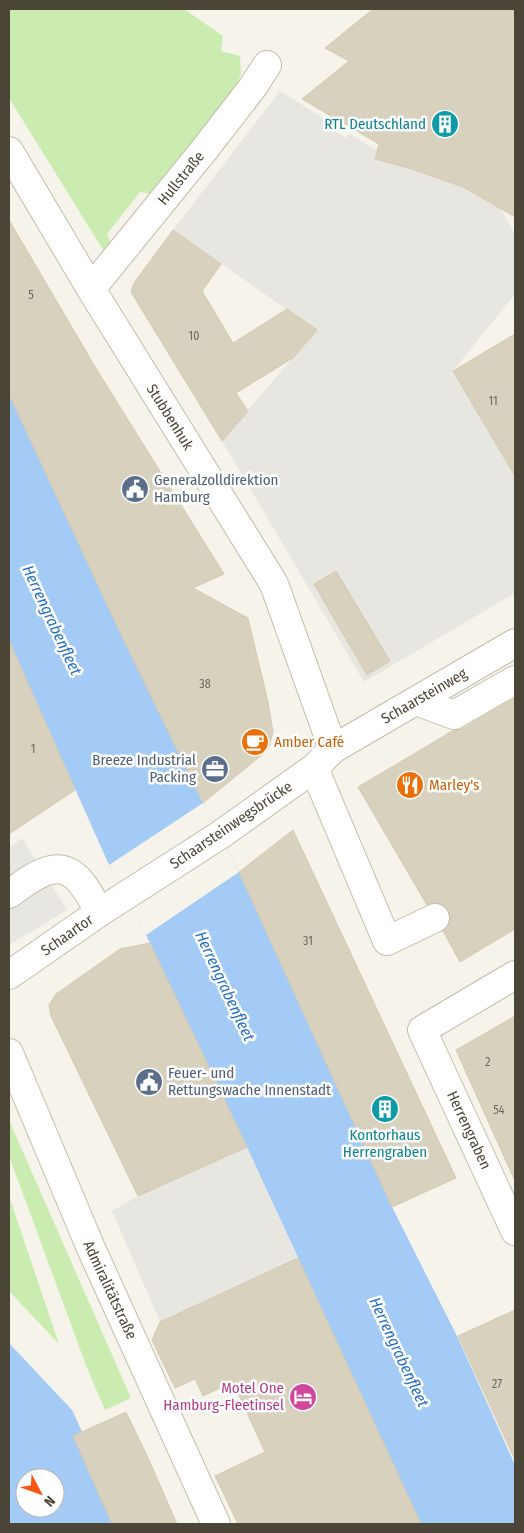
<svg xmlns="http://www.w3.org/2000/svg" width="524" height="1533" font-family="'Fira Sans Condensed',sans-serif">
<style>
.green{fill:#cbecb0}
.parking{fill:#e7e6e1}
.water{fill:#a3cbf6;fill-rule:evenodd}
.pier{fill:#f6f4ea}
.building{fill:#d8d1be;stroke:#d4cab1}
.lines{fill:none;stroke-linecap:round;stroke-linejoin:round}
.minor-casing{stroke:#c2bdab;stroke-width:30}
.minor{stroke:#fff;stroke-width:28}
.labels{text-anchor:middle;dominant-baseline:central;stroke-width:5;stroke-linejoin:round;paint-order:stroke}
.number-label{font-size:12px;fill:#6e6859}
.culture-label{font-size:15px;fill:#0d838f;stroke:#fff;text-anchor:end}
.street-label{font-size:15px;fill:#4b4537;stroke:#fff}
.service-label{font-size:15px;fill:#4e5e75;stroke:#fff;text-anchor:start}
.food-label{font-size:15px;fill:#c56008;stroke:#fff;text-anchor:start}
.hotel-label{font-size:15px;fill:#b23c85;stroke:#fff;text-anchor:end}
.water-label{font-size:16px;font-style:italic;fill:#276ec0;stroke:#fff}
</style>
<rect width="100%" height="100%" fill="#f6f4ea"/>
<path class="green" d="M9 9H184L223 36 221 51 240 56 241 74 233 92 151 194 140 192 107 234 111 244 105 253 9 98Z
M9 1120 131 1398 105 1410 87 1368 9 1156Z
M9 1196 59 1344 9 1291Z"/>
<path class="parking" d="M280 91 336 126 334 130 346 138 349 134 377 150 375 159 412 169 463 187 500 208 515 234V294L453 371 515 476V593L364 682 222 441 316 330 173 230Z
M22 838 67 910 9 945V848Z
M247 1147 298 1258 160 1322 112 1211 138 1196Z"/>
<path class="water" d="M9 394 117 625 203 803 239 872 392 1207 457 1336 515 1465V1524H421L247 1147 146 935 109 865 32 692 9 644Z
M9 1343 72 1410 125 1524H9ZM25 1478H55V1508H25Z"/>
<path class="pier" d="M203 803 239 872 146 935 109 865Z"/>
<path class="building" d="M373 9H515V217L463 187 412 169 375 159 379 144 302 99 349 61 325 48Z
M9 220 97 370 224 574 193 588 248 618 268 702 273 732 269 746 263 754 203 803 116 624 9 394Z
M173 230 221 264 202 291 233 343 287 309 317 330 293 358 236 393 248 411 222 441 131 292 134 283Z
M515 334V476L453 371Z
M336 571 390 661 367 675 314 584Z
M9 640 75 790 9 834Z
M515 698V929L460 962 443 931 448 926 450 920 449 911 443 905 437 903 427 905 358 787 454 730 462 729Z
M293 830 456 1178 392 1207 239 872Z
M150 943 247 1147 138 1196 51 1016 49 1005 56 994 120 949Z
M515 1016V1181L456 1050Z
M298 1258 421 1524H238L215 1476 265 1452 233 1382 203 1396 195 1379 175 1388 152 1340 160 1322Z
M515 1310V1460L458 1336Z
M126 1412 149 1460 177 1524H112L73 1436Z"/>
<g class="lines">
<g class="minor-casing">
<path id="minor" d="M9 151 91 289 274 584 333 749
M91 289 204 150 252 88 267 65
M416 701 454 715 515 680
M314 768 387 941 435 918
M9 894C25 883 52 859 72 874 84 882 92 900 100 912
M9 975 100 912 220 835 314 768 333 749 515 643
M515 975 422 1030 515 1231
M9 1053 90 1246 216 1524"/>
</g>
<use href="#minor" class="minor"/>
</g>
<defs>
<g id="building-disc" transform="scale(1.4375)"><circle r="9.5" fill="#0f9aa8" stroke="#fff"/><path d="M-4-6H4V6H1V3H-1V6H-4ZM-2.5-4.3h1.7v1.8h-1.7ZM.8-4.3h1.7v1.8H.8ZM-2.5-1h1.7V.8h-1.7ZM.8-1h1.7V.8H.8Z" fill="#fff"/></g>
<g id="civic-disc" transform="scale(1.4375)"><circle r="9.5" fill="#5c6f8a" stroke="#fff"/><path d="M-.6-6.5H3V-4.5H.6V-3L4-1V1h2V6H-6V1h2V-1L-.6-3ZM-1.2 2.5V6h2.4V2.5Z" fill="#fff"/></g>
<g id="cafe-disc" transform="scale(1.4375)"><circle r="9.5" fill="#e8710a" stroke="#fff"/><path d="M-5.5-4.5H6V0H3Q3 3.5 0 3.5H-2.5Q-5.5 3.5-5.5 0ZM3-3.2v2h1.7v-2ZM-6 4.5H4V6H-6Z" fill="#fff"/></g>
<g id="office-disc" transform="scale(1.4375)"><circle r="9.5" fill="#5c6f8a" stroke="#fff"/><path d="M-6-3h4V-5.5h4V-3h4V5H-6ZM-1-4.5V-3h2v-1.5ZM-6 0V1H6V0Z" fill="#fff"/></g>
<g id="restaurant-disc" transform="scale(1.4375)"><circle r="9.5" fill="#e8710a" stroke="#fff"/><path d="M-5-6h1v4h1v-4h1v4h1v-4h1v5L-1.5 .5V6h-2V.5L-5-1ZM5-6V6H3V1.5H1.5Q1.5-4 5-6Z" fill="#fff"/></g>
<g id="hotel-disc" transform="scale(1.4375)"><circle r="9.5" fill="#d1479c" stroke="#fff"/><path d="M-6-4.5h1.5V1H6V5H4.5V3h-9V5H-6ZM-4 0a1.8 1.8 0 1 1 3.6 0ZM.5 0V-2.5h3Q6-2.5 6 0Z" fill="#fff"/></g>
</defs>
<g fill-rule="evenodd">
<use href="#building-disc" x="445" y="124"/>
<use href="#civic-disc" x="135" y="489"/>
<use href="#cafe-disc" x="255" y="742"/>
<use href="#office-disc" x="215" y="769"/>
<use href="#restaurant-disc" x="410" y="785"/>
<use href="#civic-disc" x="149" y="1082"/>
<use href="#building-disc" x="385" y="1109"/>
<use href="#hotel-disc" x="303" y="1397"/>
</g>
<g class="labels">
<g class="number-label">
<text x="31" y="295">5</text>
<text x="194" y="336">10</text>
<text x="493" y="401">11</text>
<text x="205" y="684">38</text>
<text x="33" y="749">1</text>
<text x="308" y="941">31</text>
<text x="488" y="1062">2</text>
<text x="499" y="1110">54</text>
<text x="497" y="1384">27</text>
</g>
<g class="culture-label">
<text x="426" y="124">RTL Deutschland</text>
<text x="385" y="1135" text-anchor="middle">Kontorhaus<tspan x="385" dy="17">Herrengraben</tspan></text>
</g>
<g class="street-label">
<text transform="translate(181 178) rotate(-51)">Hullstraße</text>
<text transform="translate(170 417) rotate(58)">Stubbenhuk</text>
<text transform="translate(424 696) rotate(-30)">Schaarsteinweg</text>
<text transform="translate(231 825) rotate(-34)">Schaarsteinwegsbrücke</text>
<text transform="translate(67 935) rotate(-35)">Schaartor</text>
<text transform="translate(469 1130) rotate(65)">Herrengraben</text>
<text transform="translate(110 1290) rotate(65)">Admiralitätstraße</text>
</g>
<g class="service-label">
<text x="154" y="480">Generalzolldirektion<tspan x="154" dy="17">Hamburg</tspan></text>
<text x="196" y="760" text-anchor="end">Breeze Industrial<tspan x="196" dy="17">Packing</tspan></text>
<text x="168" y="1073">Feuer- und<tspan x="168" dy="17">Rettungswache Innenstadt</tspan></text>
</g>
<g class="food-label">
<text x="274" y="742">Amber Café</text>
<text x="429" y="785">Marley's</text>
</g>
<g class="hotel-label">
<text x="284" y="1388">Motel One<tspan x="284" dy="17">Hamburg-Fleetinsel</tspan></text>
</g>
<g class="water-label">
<text transform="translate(52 620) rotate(65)">Herrengrabenfleet</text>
<text transform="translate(225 986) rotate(65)">Herrengrabenfleet</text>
<text transform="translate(399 1352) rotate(65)">Herrengrabenfleet</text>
</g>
</g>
<rect width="524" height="1533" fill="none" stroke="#4b4537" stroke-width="20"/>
<g transform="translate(40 1493) rotate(131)"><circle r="24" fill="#ffffff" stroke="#b7b5af"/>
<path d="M0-4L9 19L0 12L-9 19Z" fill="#ff5418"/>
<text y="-8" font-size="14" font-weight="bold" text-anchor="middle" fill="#4b4537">N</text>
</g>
</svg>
